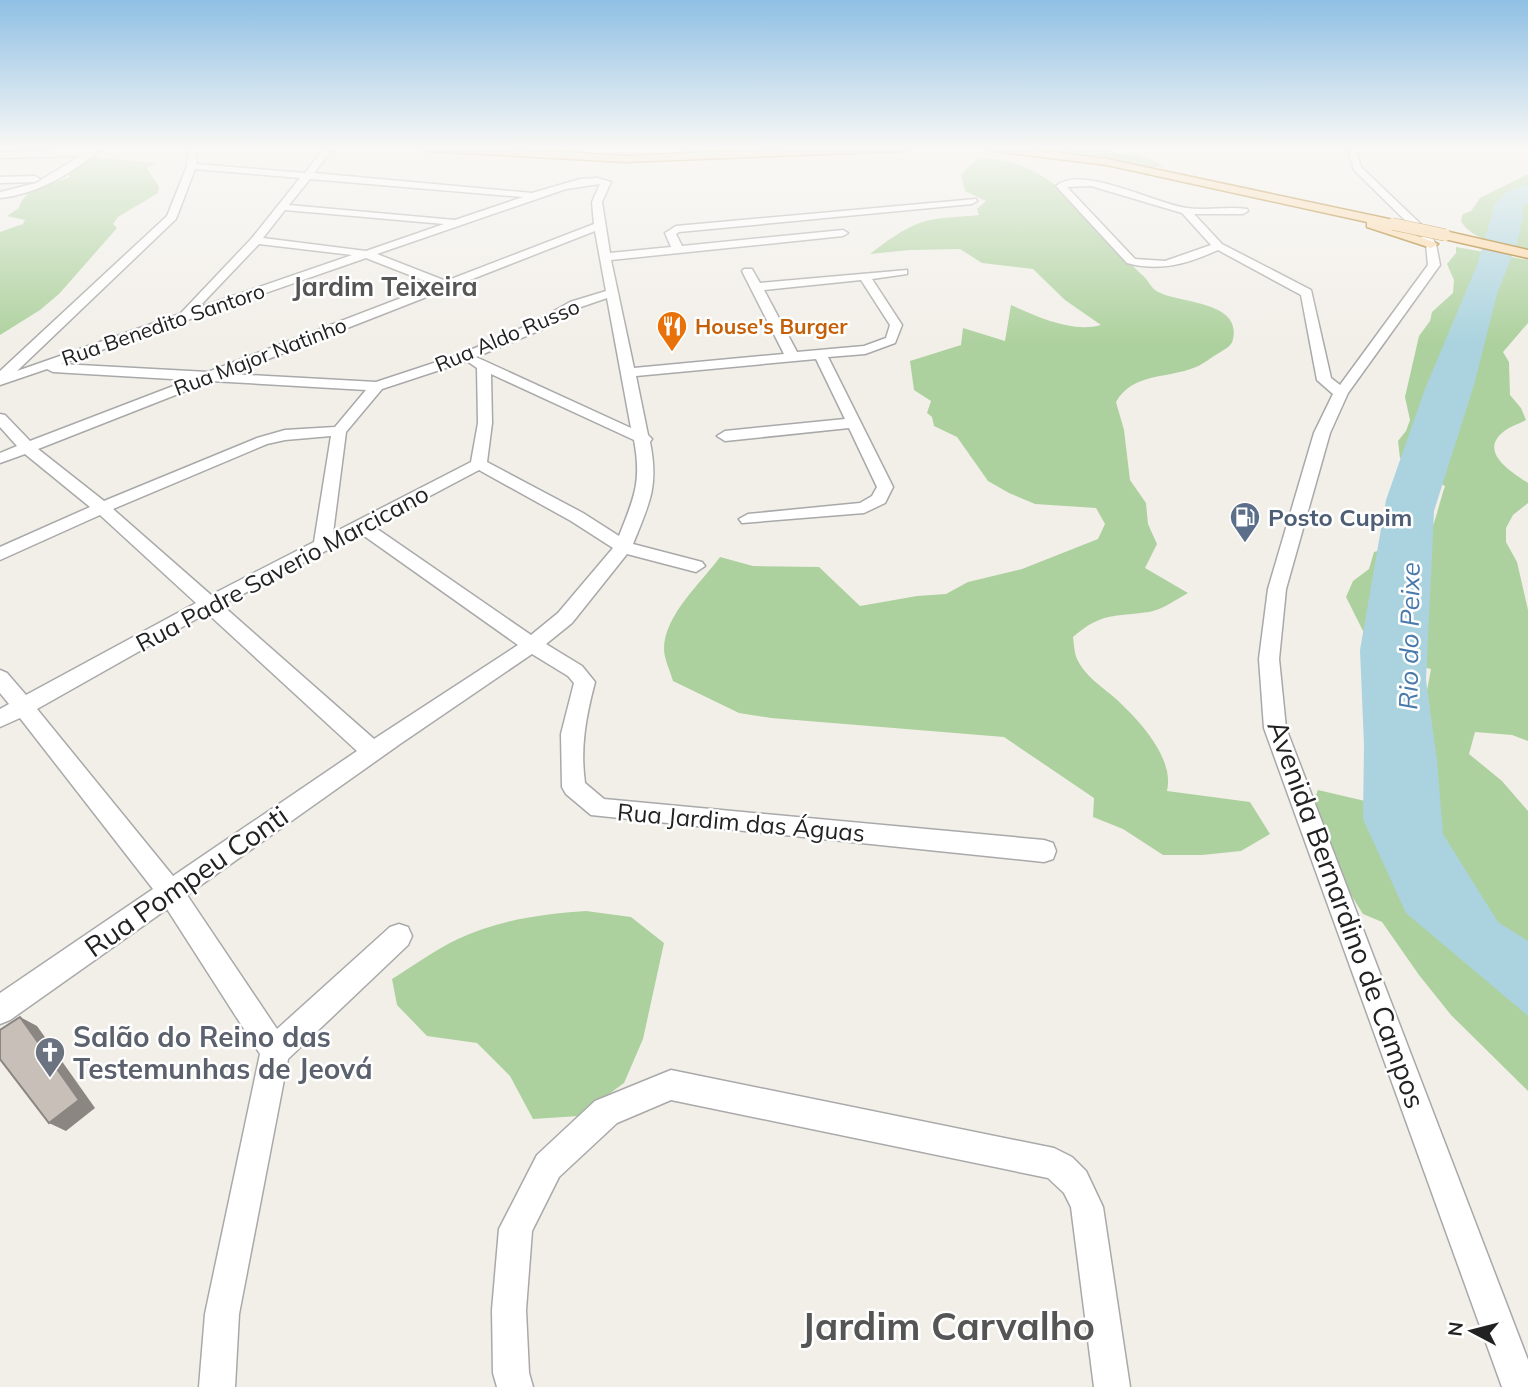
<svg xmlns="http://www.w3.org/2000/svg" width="1528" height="1387" font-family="Mulish,sans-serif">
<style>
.forest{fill:#add19e}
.water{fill:#aad3df}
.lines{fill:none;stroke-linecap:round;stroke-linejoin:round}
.minor-casing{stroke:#a9a9a9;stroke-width:3}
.major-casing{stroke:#a06b00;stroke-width:3}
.minor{fill:#fff;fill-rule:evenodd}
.major{fill:#fcd6a4;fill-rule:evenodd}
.major-bridge-casing{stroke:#a06b00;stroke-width:13;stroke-linecap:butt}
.major-bridge{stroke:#fcd6a4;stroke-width:12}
.shaded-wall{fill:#8b8681}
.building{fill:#c7bfb8;stroke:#8b8681;stroke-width:2}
.labels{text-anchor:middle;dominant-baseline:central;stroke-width:5;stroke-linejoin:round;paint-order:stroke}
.far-street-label{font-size:21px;fill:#222;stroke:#fff}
.far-food-label{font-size:21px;font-weight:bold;fill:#c56008;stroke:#fff;text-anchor:start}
.service-label{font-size:24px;font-weight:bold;fill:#4e5e75;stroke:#fff;text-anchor:start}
.street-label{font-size:24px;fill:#222;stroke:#fff}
.far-district-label{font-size:26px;font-weight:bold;fill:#555;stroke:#fff}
.water-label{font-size:26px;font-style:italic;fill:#4a7aab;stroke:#fff}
.near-street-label{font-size:28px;fill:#222;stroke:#fff}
.near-worship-label{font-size:28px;font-weight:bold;fill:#5b616d;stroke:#fff;text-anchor:start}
.near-district-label{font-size:38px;font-weight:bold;fill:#555;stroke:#fff}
</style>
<rect width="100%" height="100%" fill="#f2efe9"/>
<path class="forest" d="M1037 148C1063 148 1146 149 1163 167H1149L1094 154Z
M88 157 157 163 147 168 159 187 158 193 118 217 113 224 117 228 59 294 40 310 0 335V232L23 224 25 220 7 216 19 208C23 188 52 184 68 178L74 167Z
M984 158C1059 161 1092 228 1141 274 1147 278 1150 286 1155 290 1174 304 1242 299 1233 339 1232 346 1225 349 1219 353 1211 357 1204 364 1196 367 1168 379 1133 372 1116 402L1124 430 1130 480 1146 503 1148 524 1157 544 1145 568 1188 593C1177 599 1162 610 1149 612 1114 617 1102 612 1073 637 1074 643 1074 652 1077 659 1084 675 1102 687 1115 698 1138 719 1175 758 1167 791L1250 802 1270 834 1241 851 1202 855H1163L1123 829 1093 817 1094 798 1004 737 771 718 739 713 673 681C670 671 664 658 664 649 664 615 702 582 720 557L753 566 819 567 860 606 917 596 946 594 968 582 1022 569 1098 539 1105 524 1096 508 1035 504 1009 493 988 481 957 437 934 426 932 417 927 413 931 401 914 390 910 361 961 345 963 328 1005 341 1011 305C1038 317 1072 333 1101 325L1065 300 1033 269 982 263 960 249 909 250 870 254C884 243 904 228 922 222 939 217 961 217 979 215L977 209 986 201 965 191 961 175 974 161Z
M1528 174V251C1506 245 1473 242 1461 221L1463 214 1471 211 1480 198Z
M1456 247 1528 260V323L1503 352 1509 362 1510 395 1521 408 1526 420C1519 424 1508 427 1502 433 1479 453 1513 473 1528 483V503L1513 515 1506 528V542L1517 562 1528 610V741L1512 735 1475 732 1469 754 1502 781 1528 811V1091L1451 1015 1419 975 1382 922 1363 914 1338 874 1312 805 1318 790 1365 801 1410 782 1431 669 1389 659 1367 639 1346 597 1353 581 1369 569 1374 552 1395 546H1423C1435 528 1438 506 1445 486L1416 472 1400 458 1398 441 1406 431 1410 420 1405 397 1419 336 1430 321 1432 312 1453 293 1454 280 1447 264 1456 253Z
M586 911 631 917 664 943 643 1039 624 1083 579 1116 533 1119 510 1076 477 1043 427 1036 397 1005 392 979C413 966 435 950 458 939 498 920 542 914 586 911Z"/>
<path class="water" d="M1528 184V203L1522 206 1523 216 1517 243 1497 294 1474 385 1434 511 1426 680 1437 761 1443 834 1498 922 1528 941V1016L1406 913 1363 819 1364 745 1360 650 1386 500 1425 389 1477 265 1495 204 1508 191Z"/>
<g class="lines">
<g class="minor-casing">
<path id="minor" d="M91 148H102C73 173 38 194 0 198V192L36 183 80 156 0 158V152Z
M188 148H196L197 164 305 173 324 148H333L314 173 532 193 580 179 597 178 611 182 602 202 610 253 671 247 665 233 676 226 976 199 977 201 972 204 679 232 676 234 682 246 843 230 848 233 843 236 611 260 634 368 784 354 742 271 744 269H752L760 283 907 270V274L872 279 902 325 895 343 865 354 828 357 893 487 885 503 864 513 742 523 739 519 748 514 860 503 872 496 877 487 849 428 725 441 717 436 725 431 845 419 816 359 636 376 648 435 652 439 650 442C659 487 649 504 633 544L702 562 705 566 696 572 627 554 572 623 546 644 582 666 595 682C586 716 580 747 585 783L604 799 1044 840 1053 843 1056 851 1053 859 1044 862 591 815 566 794 562 787 561 734 574 683 568 676 532 654 400 744 187 895 277 1029 390 927 399 924 408 927 412 936 408 945 288 1059 239 1314 235 1387H199L205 1314 260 1054 167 909 10 1020 0 1024V993L153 889 20 718 0 727V709L9 704 0 693V670L7 673 26 695 196 603 100 515 0 560V547L90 507 25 454 0 463V453L17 446 0 427V414L5 415 30 441 189 380 53 372 47 369 0 385V371L167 216 187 166ZM195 169 300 178 252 238 180 314 17 371 176 219ZM310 179 523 197 455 220 289 205ZM600 184 592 202 594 224 446 281 377 254 566 189ZM285 210 444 224 366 251 263 238ZM595 231 606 291 570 302 533 323 461 354 376 382 230 374ZM259 244 352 255 198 308ZM366 258 435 285 208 372 61 364ZM861 280 890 325 886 338 864 346 797 352 764 290ZM607 298 631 428 476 357 543 329 578 308ZM467 361 477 368 478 423 471 462 333 533 346 432 382 389ZM491 374 634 440C642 482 634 498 619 536L583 513 487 462 492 423ZM211 381 366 390 335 427 285 430 257 438 104 501 38 449ZM331 436 314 542 211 595 113 509 267 444 285 440ZM479 470 571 521 613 548 558 613 531 635 373 526ZM360 533 518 645 374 739 222 605ZM207 613 357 751 173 876 37 709Z
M1350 148H1359L1357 154 1361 167 1427 230 1436 244 1440 265 1348 393 1330 433 1286 589 1279 659 1286 728 1528 1360V1387H1502L1264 728 1259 659 1268 589 1314 433 1333 394 1317 380 1301 295 1218 250C1187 264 1160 272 1127 263L1056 186C1081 164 1156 204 1187 208 1206 211 1227 206 1247 209L1248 211 1243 214H1194L1222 244 1311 290 1331 378 1340 385 1428 265 1426 244 1419 234 1354 170 1349 154ZM1091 186 1182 213 1211 245 1165 261 1135 259 1067 187Z
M0 177 35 176 40 179 35 182 0 183Z
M671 1070 1054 1148 1072 1157 1086 1171 1103 1207 1130 1387H1094L1071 1207 1064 1193 1048 1178 671 1100 617 1123 559 1177 532 1231 526 1310 529 1373 533 1387H497L493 1373 492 1310 499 1229 537 1155 595 1101Z"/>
</g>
<g class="major-casing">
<path id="major" d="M423 148H495L625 156 809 148H908L903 151 625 162 428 151Z
M988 148H1023L1107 159 1398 221 1400 224 1395 227 1438 244 1431 248 1367 227V222L1107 165 993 151Z
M1445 231 1528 250V258L1440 238V232Z"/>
</g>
<use href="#minor" class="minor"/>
<use href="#major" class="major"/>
<g class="major-bridge-casing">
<path id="major-bridge" d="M1393 224 1445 235"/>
</g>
<use href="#major-bridge" class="major-bridge"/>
</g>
<path class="shaded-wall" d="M20 1017 37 1026 95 1108 66 1131 49 1123Z"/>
<path class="building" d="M20 1017 79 1100 49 1123 0 1059V1030Z"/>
<linearGradient id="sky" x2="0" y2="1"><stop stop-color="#8fc0e4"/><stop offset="0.43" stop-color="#f9f8f5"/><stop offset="1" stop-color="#f9f8f5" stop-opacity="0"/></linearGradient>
<rect width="1528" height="343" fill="url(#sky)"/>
<defs>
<g id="restaurant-pin" transform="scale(1.575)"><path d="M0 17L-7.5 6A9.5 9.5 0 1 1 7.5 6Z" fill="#e8710a" stroke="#fff"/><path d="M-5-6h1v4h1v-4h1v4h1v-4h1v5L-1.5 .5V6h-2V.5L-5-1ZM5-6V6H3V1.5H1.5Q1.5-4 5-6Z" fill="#fff"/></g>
<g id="fuel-pin" transform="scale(1.575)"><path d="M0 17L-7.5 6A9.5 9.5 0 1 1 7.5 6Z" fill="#5c6f8a" stroke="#fff"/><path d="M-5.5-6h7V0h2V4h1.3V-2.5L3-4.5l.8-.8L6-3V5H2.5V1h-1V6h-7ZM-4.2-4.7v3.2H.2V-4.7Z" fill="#fff"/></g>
<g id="church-pin" transform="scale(1.575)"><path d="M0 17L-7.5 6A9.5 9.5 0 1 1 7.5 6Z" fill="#6b7280" stroke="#fff"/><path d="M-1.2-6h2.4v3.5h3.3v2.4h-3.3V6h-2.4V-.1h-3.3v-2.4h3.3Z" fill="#fff"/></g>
</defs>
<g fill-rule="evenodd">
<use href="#restaurant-pin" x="672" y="326"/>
<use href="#fuel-pin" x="1245" y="517"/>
<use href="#church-pin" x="50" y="1052"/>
</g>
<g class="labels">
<g class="far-street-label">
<text transform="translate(163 324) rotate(-19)">Rua Benedito Santoro</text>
<text transform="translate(507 335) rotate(-23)">Rua Aldo Russo</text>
<text transform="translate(260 356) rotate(-21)">Rua Major Natinho</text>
</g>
<g class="far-food-label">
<text x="695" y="326">House's Burger</text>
</g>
<g class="service-label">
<text x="1268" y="517">Posto Cupim</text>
</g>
<g class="street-label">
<text transform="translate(282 568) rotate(-28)">Rua Padre Saverio Marcicano</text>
<text transform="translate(741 822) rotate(5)">Rua Jardim das Águas</text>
</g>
<g class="far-district-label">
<text x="385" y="286">Jardim Teixeira</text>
</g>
<g class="water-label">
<text transform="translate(1409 636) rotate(-89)">Rio do Peixe</text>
</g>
<g class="near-street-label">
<text transform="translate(186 881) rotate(-35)">Rua Pompeu Conti</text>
<text transform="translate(1347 914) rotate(70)">Avenida Bernardino de Campos</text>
</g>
<g class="near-worship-label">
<text x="73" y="1036">Salão do Reino das<tspan x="73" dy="32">Testemunhas de Jeová</tspan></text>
</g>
<g class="near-district-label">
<text x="948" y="1326">Jardim Carvalho</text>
</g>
</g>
<g transform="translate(1472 1331) rotate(277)" stroke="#ffffff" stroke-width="5" paint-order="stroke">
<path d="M0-5L12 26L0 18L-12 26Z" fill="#222222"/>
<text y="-10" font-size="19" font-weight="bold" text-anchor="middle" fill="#222222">N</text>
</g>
</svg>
